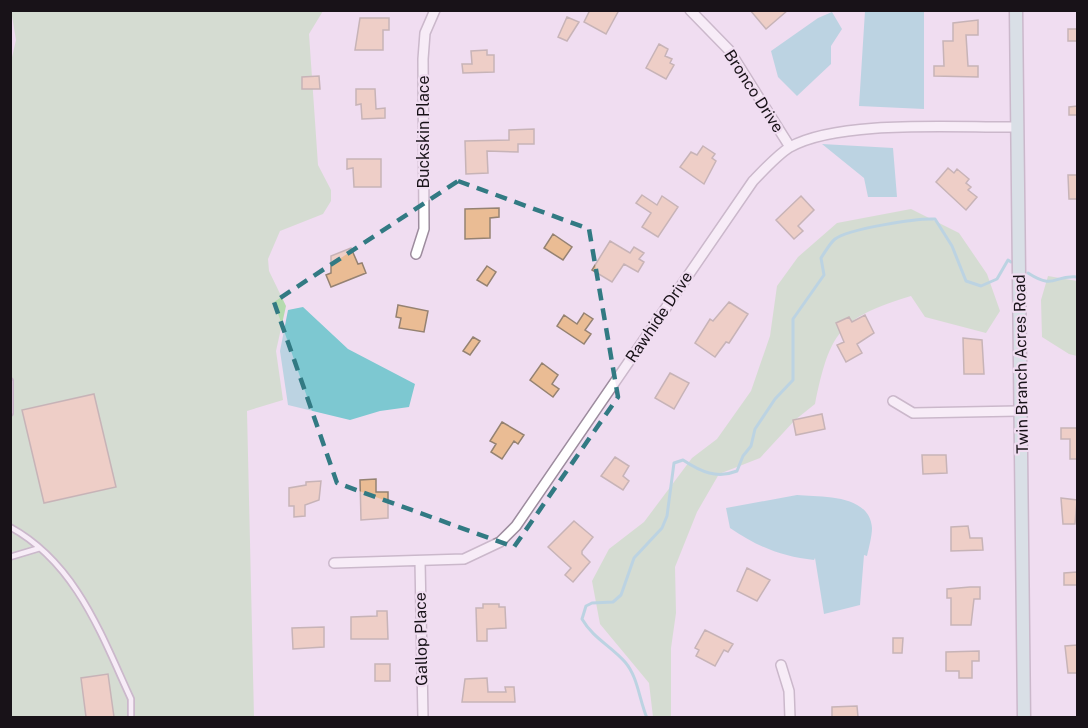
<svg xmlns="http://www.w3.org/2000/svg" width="1088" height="728" font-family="'Public Sans',sans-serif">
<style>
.green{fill:#b4dbae}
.water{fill:#7dc8d1}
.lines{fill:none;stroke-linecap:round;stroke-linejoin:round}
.stream{stroke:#7dc8d1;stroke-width:3}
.building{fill:#eabc94;stroke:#958272;stroke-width:1.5}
.lane-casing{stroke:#9d8c9e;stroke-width:8}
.street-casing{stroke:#9d8c9e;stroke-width:12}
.secondary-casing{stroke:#9d8c9e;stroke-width:15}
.lane{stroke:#fff;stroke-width:4.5}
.street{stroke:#fff;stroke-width:9}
.secondary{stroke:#bce2da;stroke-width:12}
.marked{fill:none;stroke:#327a83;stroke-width:4.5;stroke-dasharray:12 8;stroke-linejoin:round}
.labels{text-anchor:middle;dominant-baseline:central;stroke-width:4.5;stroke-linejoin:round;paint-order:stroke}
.street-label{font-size:16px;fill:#181218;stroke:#f0ddf1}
</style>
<rect width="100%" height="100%" fill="#f0ddf1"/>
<path class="green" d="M11 10 323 11 309 34 318 165 331 190V201L323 214 280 231 268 259 269 271 286 306 276 351 283 400 247 411 254 717H11L10 66 16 40Z
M911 209 959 233 987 274 1000 311 986 333 925 317 911 296C839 318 830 332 815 404L795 420 760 458 719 474 697 512 675 567 676 613 671 648V717H653L649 683 600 624 592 581 609 549 644 522 692 458 717 439 751 391 770 336 777 286 798 257 837 223Z
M1048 276 1077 281V356L1069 354 1042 337 1041 300Z"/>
<path class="water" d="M865 11H924V109L859 106Z
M832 12 842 29 831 46V64L797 96 778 77 771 51 818 18Z
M822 144 893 148 897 197H868L864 178Z
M303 307 348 349 415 384 409 407 380 411 350 420 288 405 280 351 288 310Z
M797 495C821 497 870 494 872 528 872 536 869 547 867 556L864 555 860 605 824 614 815 558 814 560C782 557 756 546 730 528L726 508Z"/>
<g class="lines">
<path class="stream" d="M1028 273C1056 291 1053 274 1078 277
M647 718C639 699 638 677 625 662 611 646 593 638 582 619L586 606 592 603 613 602 621 595 634 558 662 528 667 516 674 463 683 460C701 472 717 479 737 471L743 456 751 446 755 429 775 399 793 380V319L824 275 821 258C825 252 830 243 835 239 848 229 917 218 935 219L952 246 966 281 981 286 997 279 1008 260 1011 262"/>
</g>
<path class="building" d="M590 10H619L606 34 584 22Z
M750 10H788L766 29Z
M567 17 579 22 567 41 558 37Z
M360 18H389V30H383V50H355Z
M978 20V35H966L968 66H978V77L934 76V66H944L943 41H953V23Z
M1068 29H1077V41H1068Z
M659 44 668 49 665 56 672 59 670 63 674 65 666 79 646 68Z
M487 50V55H494V72L463 73 462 64H472L471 51Z
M319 76 320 89H302V77Z
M356 89H375L376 109 385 108V118L362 119 361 104 356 105Z
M1077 106V115H1069V107Z
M534 129V144H518V152L487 151 488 173 466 174 465 141 509 140V130Z
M703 146 715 154 712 158 716 161 704 184 680 167 691 152 697 155Z
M347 159H381V187H354L353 168 347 169Z
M948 168 954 173 957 169 969 179 966 183 971 187 968 190 977 197 966 210 936 182Z
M1068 175H1077V199H1069Z
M642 195 657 205 662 196 678 207 658 237 642 227 651 213 636 203Z
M801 196 814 210 798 226 803 231 794 239 776 220Z
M499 208V217L490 218V238L465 239V209Z
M553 234 572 247 563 260 544 248Z
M610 241 630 253 634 247 644 253 639 259 644 262 638 272 624 264 612 282 592 270Z
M351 248 358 264 362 263 366 273 331 287 326 275 331 273V256Z
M487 266 496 272 487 286 477 280Z
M729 302 748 314 729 343 726 342 715 357 695 343 710 319 713 321Z
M398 305 428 311 424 332 399 328 401 318 396 317Z
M584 313 593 319 585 330 591 334 584 344 557 326 564 315 577 324Z
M865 315 874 333 857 344 862 353 846 362 837 345 844 342 836 323 849 317 852 322Z
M473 337 480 341 470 355 463 351Z
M963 338 982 340 984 374H964Z
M542 363 558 375 552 384 559 389 553 397 530 380Z
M670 373 689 383 674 409 655 398Z
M94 394 116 487 44 503 22 410Z
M822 414 825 429 796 435 793 420Z
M502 422 524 435 518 444 514 441 502 459 491 452 496 444 490 441Z
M1061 428H1077V459H1070V439H1061Z
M922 455H946L947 473 923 474Z
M615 457 629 466 623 476 629 481 623 490 601 476Z
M376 479V492H388V518L361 520 360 480Z
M321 481 319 500 305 505V516L294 517V506H289V488L306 485V482Z
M1061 498 1077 500 1075 524H1063Z
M574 521 593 537 582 551V554L590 562 573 582 565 575 571 568 548 547Z
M968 526 970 538H982L983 550 951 551V527Z
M747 568 770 580 757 601 737 591Z
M1077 572V585H1064V573Z
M970 587H980V599H974L971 625H951V598H947V589Z
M483 604H499V607H505L506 628 487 629V641H477L476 608H483Z
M377 611H387L388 639H351V617L377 616Z
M324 627V647L293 649 292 628Z
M705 630 733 644 728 652 724 650 715 666 696 656 699 650 695 648Z
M893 638H903L902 653H893Z
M1077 645V673H1068L1065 646Z
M979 651V661H972V678H959V671H946V652Z
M375 664H390V681H375Z
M108 674 114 717H86L81 678Z
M487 678 488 692H506L505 687H514L515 702H462L465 679Z
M857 706 858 717H832V707Z"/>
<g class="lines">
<g class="lane-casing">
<path id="lane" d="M10 381V413
M10 527C76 563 101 634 131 699V718
M10 557 40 548"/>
</g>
<g class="street-casing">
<path id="street" d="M690 10 729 50 790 147
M416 254 424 229 423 59 425 33 435 10
M893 401 913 413 1021 411
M420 561 423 718
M334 563 464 559 500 542 516 526 753 181C764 170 777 155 790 147 840 119 959 128 1018 127
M781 665 789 691 790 718"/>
</g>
<g class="secondary-casing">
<path id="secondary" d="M1016 10 1024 718"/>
</g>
<use href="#lane" class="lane"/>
<use href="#street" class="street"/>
<use href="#secondary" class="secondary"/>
</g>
<path d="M0 0H1088V728H0ZM458 181 589 229 618 397 514 547 337 483 274 302Z" fill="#f0ddf1" fill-opacity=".55" fill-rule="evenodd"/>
<path class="marked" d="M458 181 589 229 618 397 514 547 337 483 274 302Z"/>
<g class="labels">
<g class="street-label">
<text transform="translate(754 91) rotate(57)">Bronco Drive</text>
<text transform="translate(423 132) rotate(-90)">Buckskin Place</text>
<text transform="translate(659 317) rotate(-56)">Rawhide Drive</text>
<text transform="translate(1021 364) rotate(-91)">Twin Branch Acres Road</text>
<text transform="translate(421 639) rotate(-91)">Gallop Place</text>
</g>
</g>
<rect width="1088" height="728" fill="none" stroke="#181218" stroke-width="24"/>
</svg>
